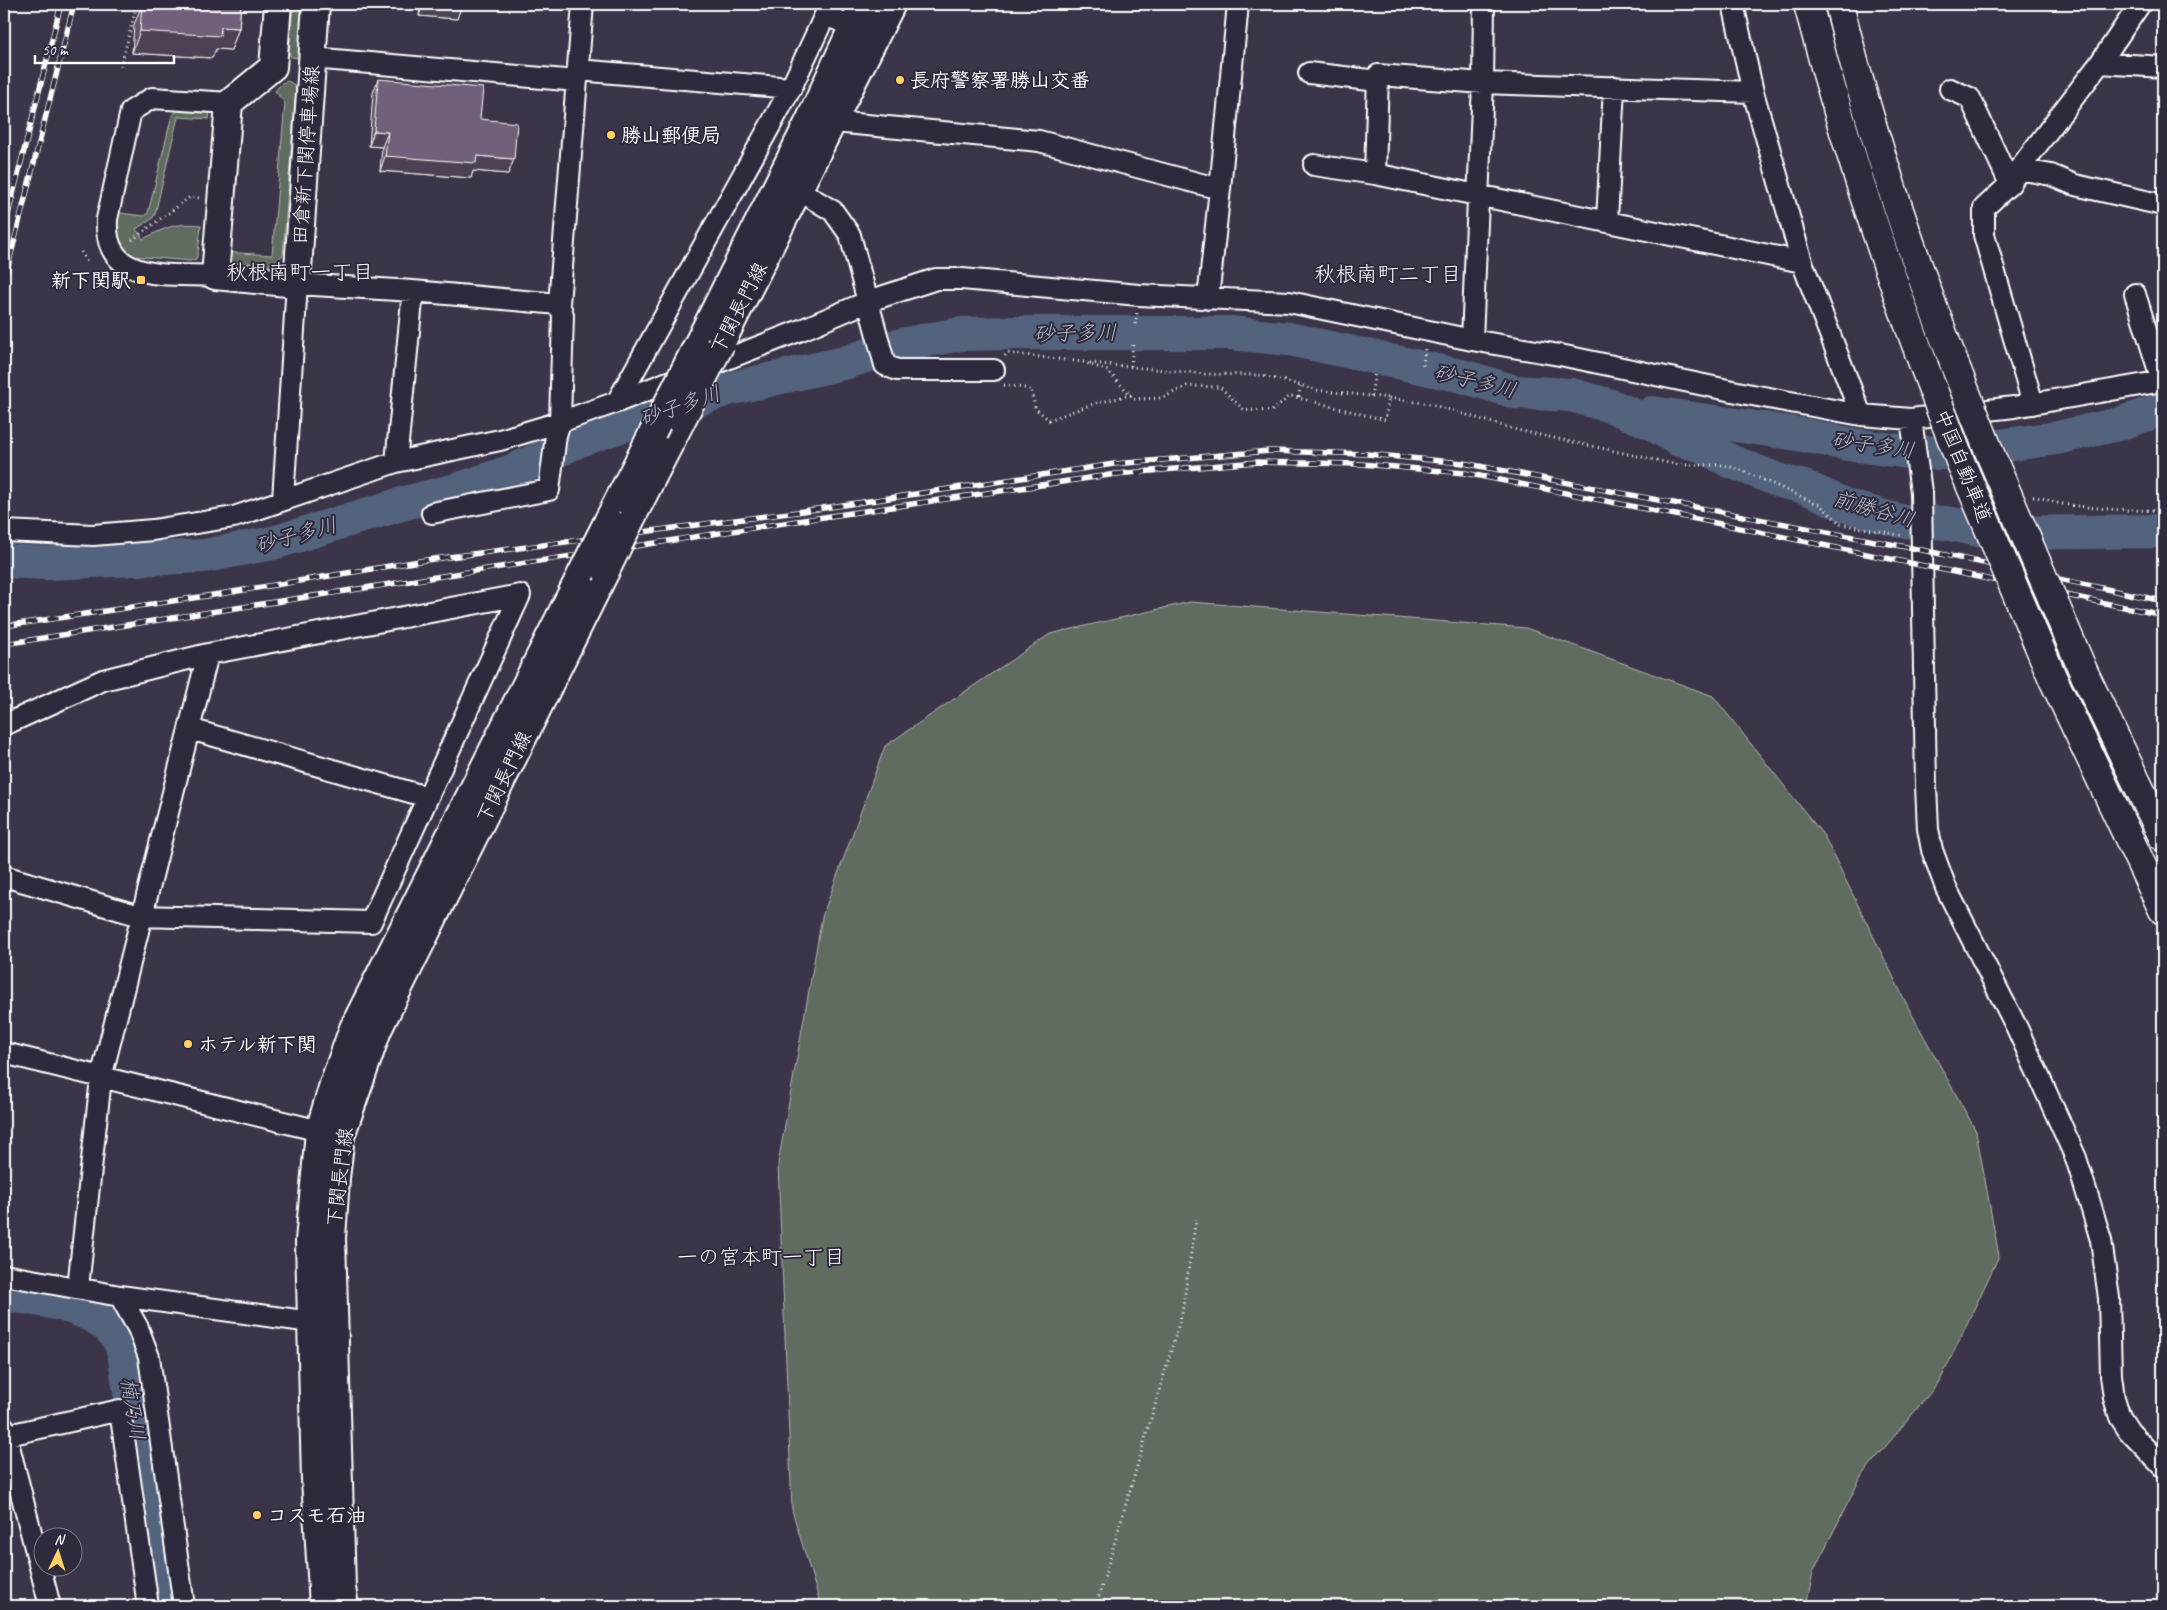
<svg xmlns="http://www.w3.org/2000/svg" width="2167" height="1610" font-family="Caveat,'Klee One',sans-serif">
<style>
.green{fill:#606c61;stroke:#b0b6b0}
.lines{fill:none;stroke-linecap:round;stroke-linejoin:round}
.river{stroke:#53627d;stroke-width:34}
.minor-casing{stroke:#fff;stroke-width:24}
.major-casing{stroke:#fff;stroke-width:30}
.highway-casing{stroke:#fff;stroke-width:31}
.path{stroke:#fff;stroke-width:3;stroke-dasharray:1 4;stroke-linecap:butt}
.minor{stroke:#2f2a3d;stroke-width:20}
.major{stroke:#2f2a3d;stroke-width:26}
.highway{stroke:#2f2a3d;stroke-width:28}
.rail-casing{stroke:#fff;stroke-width:5.5}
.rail{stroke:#2f2a3d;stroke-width:4;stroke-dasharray:11;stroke-linecap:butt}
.major-bridge-casing{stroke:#fff;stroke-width:30;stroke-linecap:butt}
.highway-bridge-casing{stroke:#fff;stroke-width:31;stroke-linecap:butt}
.major-bridge{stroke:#2f2a3d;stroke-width:26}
.highway-bridge{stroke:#2f2a3d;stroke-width:28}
.wall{fill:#605369;stroke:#fff}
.shaded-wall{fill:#4e4355;stroke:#fff}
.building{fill:#70607a;stroke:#fff}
.poi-dot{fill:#ffd166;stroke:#2f2a3d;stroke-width:2}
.labels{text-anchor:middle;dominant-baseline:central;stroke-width:4;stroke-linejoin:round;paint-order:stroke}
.poi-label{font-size:20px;font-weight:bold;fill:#fff;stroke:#2f2a3d;text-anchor:start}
.street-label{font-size:20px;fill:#fff;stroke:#2f2a3d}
.neighbourhood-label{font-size:21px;fill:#fff;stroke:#2f2a3d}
.water-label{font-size:21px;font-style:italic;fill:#b2b8c4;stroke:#2f2a3d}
</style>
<rect width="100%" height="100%" fill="#3c3549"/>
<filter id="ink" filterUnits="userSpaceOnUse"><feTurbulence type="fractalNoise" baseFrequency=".02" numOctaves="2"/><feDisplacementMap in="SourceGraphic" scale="10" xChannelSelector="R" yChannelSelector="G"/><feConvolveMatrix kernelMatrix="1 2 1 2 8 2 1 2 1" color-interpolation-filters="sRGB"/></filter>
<g filter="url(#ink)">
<path class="green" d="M293 4H304L300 56 298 58 291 57 289 53Z
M288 81 293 84 296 88 283 255 270 265 231 262 226 259 224 252 272 255 285 103 275 91 282 83Z
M178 110 210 112 209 119 178 117 155 214 152 219 136 229 143 239C166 228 174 222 201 225L198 253 196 259 190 261 133 256C119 246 116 233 117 217L120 213 144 216 148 213 172 115Z
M1190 602 1526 628 1713 696 1824 836 1910 1011 1976 1131 1999 1256 1940 1381 1862 1475 1813 1572 1806 1606H821L792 1510 778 1164 822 917 885 746 1050 634Z"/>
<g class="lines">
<path class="river" d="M1652 413 1798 434 1848 444 1908 452 1946 453 2057 438 2119 424 2163 409
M4 561 48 563 204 556 273 543 405 503 460 489 515 470 580 440 728 389 844 363 893 347 927 340 960 334 1015 333H1231L1289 339 1466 377 1515 392 1571 395 1611 406 1652 423 1679 440 1701 445 1730 461 1780 481 1805 487 1847 506 1900 521 1946 523 1984 531 2015 533 2163 531
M4 1294C40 1300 99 1305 119 1340 125 1350 126 1366 128 1378L163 1606"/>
<g class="minor-casing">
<path id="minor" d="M1733 4 1753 92 1802 262 1861 415
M312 58 577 81
M2100 63 2163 67
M578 70 791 88
M1309 73 1378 81
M1950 89 1970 98 2010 184
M1753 92 1483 83 1378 75 1375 174 1802 262
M834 122 1039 141 1220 189
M1314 165 1375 174
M2019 169 2051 175 2075 185 2163 205
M798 190 833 211 850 235 885 365 897 370H994
M1607 221 1614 87
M215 276C171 273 103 285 107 219L131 111 152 98 229 103
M2135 294 2162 381
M1208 299 1220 189 1238 4
M1472 340 1483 83 1484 4
M617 402 791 88 825 15 852 26
M2033 404 1984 235V208L2010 184 2019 169 2100 63 2140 4
M1911 419 1921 492 1926 786 1928 829 1932 850 1946 888 2017 1028 2076 1158 2089 1200 2101 1240 2109 1298 2111 1375 2114 1398 2120 1417 2129 1431 2163 1467
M396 462 413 291
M283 499 297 284 413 291 559 304
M432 513 549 490 556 435 560 422 563 315 559 304 583 4
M4 531 93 535 153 530 234 517 396 462 500 440 560 422 617 402 801 330 869 301 936 279H962L1139 295 1289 302 1472 340 1565 356 1747 394 1861 415 1911 419 2014 407 2163 381
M4 725 103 680 208 654 520 595 371 922 140 916 4 876
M190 729 427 797
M4 1053 332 1134
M4 1275 120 1296 326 1324
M78 1287 101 1078 208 654
M120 1296 138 1328 149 1357 184 1606
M4 1427 50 1606
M4 1436 120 1410 148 1606"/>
</g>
<g class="major-casing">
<path id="major" d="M278 4 273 67 229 103 215 276 297 284 316 4
M721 344 892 4
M696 347 810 119 863 4
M632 518 681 422
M608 520 653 432
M323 1606 315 1480 309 1241 319 1131 334 1081 353 1028 581 574
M345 1606 342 1588 332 1238 336 1178 341 1136 378 1030 606 571"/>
</g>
<g class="highway-casing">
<path id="highway" d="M1808 4C1840 127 1879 247 1924 366
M1839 4C1869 126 1909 246 1954 363
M2085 675 2163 837
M2053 679 2163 910"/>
</g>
<path class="path" d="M121 66 137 4
M132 240 190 197 200 198
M81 252 88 264
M95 273 105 286
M1135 324 1137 313
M1005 356 1007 353 1083 362 1108 371 1134 399 1162 398 1187 386 1220 387 1244 410 1272 411 1290 396 1299 398 1385 420 1389 398 1315 390 1300 385 1299 398
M1090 363 1205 374 1259 375 1300 385
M1423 365 1425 348
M1131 366 1133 343
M1004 385 1031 389 1035 408 1049 420 1093 404 1131 395
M1371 396 1375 373
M1389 398 1430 404 1517 430 1679 465H1724L1741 470 1820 505 1841 524 1904 536
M2033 497C2044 497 2052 503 2063 504 2097 509 2129 511 2163 510
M1096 1606 1182 1313 1196 1219"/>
<use href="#minor" class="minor"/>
<use href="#major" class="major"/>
<use href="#highway" class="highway"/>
<g class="rail-casing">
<path id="rail" d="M4 230 61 4
M4 282 74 4
M4 626 220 594 426 560 797 512 1114 464 1270 451 1367 454 1463 463 1922 550 2163 601
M4 644 797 521 1116 474 1257 462 1361 464 1465 473 1701 520 2163 615"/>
</g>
<use href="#rail" class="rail"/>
<g class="major-bridge-casing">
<path id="major-bridge" d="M681 422 721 344
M653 432 696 347
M606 571 632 518
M581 574 608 520"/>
</g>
<g class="highway-bridge-casing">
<path id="highway-bridge" d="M1954 363 1991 456 2085 675
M1924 366 1960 461 2053 679"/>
</g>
<use href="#major-bridge" class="major-bridge"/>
<use href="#highway-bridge" class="highway-bridge"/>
</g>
<path class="wall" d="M142 4 202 7V4H241L239 28 231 50 216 49 212 58 132 53 134 25Z
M420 4H462L457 19 419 16Z
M378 79 480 119 514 159 508 174 473 171 471 178 380 171 382 147 369 146 373 93Z"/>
<path class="shaded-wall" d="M423 4H462L457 19 419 16Z
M775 4H812L810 9 774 7Z
M221 27 239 28 231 50 216 49 212 58 132 53 140 31Z
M374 131 388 132 382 147 369 146Z
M385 156H477L514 159 508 174 473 171 471 178 380 171Z"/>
<path class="building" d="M142 4 209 8V4H241L239 28 221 27 220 36 140 31Z
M378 79 483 88 480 119 517 123 514 159 477 156 476 163 385 156 388 132 374 131Z"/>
</g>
<g class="poi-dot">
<circle cx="900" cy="80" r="5"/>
<circle cx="611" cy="135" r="5"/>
<rect x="136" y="275" width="10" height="10" rx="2.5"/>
<circle cx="188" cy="1044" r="5"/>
<circle cx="257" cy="1515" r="5"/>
</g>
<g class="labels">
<g class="poi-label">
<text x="910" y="80">長府警察署勝山交番</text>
<text x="621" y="135">勝山郵便局</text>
<text x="131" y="280" text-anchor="end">新下関駅</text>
<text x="198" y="1044">ホテル新下関</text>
<text x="267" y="1515">コスモ石油</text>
</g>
<g class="street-label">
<text transform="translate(306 155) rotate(-86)">田倉新下関停車場線</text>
<text transform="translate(739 308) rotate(-63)">下関長門線</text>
<text transform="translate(1963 466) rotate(68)">中国自動車道</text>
<text transform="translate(504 777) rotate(-64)">下関長門線</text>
<text transform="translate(340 1177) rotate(-83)">下関長門線</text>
</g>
<g class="neighbourhood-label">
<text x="300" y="272">秋根南町一丁目</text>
<text x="1388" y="274">秋根南町二丁目</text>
<text x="761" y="1257">一の宮本町一丁目</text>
</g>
<g class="water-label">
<text transform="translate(1075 333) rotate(-1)">砂子多川</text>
<text transform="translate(1475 381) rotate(14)">砂子多川</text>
<text transform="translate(680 406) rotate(-19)">砂子多川</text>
<text transform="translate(1873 445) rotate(8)">砂子多川</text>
<text transform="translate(1874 509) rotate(16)">前勝谷川</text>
<text transform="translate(296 535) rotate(-15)">砂子多川</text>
<text transform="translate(133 1409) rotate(81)">楠乃川</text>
</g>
</g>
<rect width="2167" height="1610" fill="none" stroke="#2f2a3d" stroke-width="20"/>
<rect x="10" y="10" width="2147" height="1590" fill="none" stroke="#fff" stroke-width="2" filter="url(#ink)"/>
<g transform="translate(58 1552) rotate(4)"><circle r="24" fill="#2f2a3d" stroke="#827f8b"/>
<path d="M0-4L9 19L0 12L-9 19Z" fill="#ffd166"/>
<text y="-8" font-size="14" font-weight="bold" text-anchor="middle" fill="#ffffff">N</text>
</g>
<path d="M35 55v8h139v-8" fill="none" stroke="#ffffff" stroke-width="2.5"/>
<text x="42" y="55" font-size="15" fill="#ffffff" stroke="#2f2a3d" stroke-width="4" paint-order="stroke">50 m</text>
</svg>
